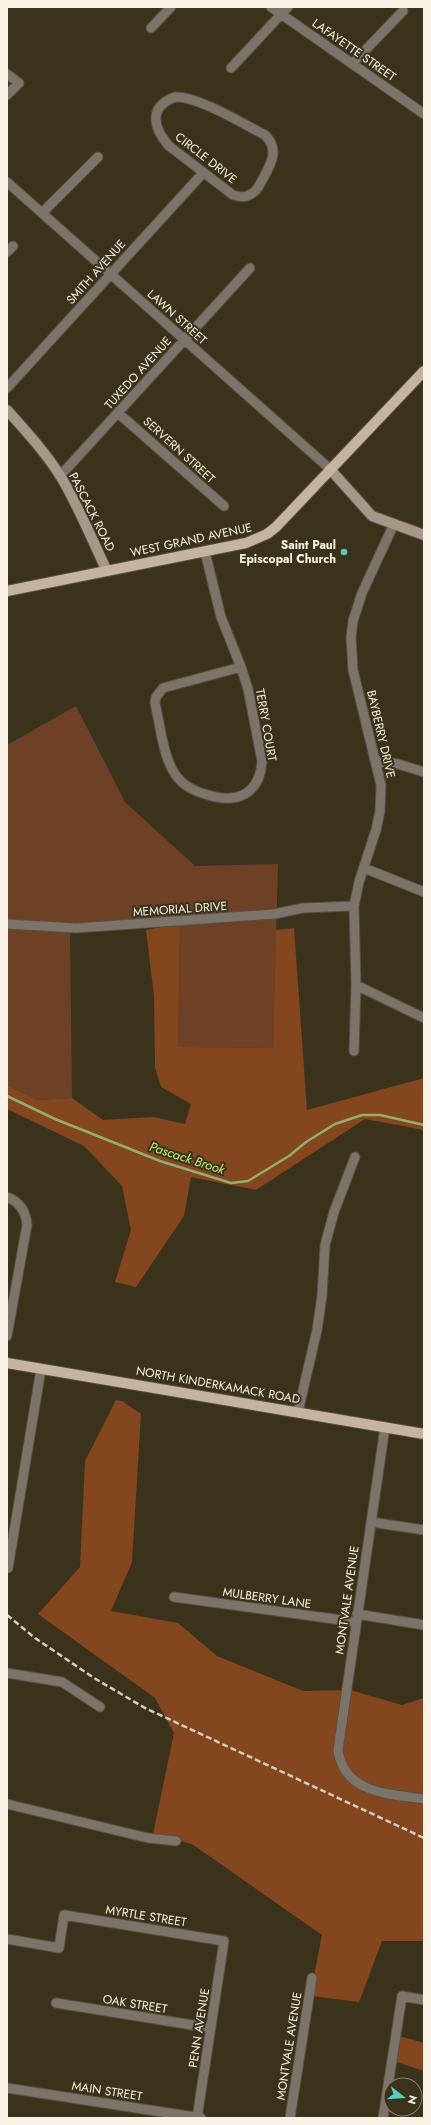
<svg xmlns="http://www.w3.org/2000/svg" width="431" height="2125" font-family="Jost,sans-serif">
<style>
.green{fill:#6e4126}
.forest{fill:#83461f}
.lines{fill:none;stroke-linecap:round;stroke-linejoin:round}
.stream{stroke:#95ae6c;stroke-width:2.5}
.street-casing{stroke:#59513c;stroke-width:11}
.secondary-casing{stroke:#59513c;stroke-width:12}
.primary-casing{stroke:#59513c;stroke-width:12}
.street{stroke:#7c746b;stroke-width:9}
.secondary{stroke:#a5988a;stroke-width:10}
.primary{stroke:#c4b4a1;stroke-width:10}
.rail{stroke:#d4cec0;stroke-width:2.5;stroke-dasharray:6 3;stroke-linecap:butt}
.poi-dot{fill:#56cec3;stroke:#3b321c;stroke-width:1.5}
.labels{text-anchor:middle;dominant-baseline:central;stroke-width:4;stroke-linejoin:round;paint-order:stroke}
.street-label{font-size:12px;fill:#f8f3e6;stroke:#3b321c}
.poi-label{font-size:12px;font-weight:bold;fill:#f8f3e6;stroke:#3b321c;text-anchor:end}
.water-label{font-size:13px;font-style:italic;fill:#baed7a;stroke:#3b321c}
</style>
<rect width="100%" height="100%" fill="#3b321c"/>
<path class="green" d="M76 706 125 802 195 866 278 864 273 1048 178 1047 180 923 70 928 72 1098 37 1100 7 1085V745Z"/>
<path class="forest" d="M180 923 178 1047 273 1048 276 930 294 928 307 1110 424 1078V1130L365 1119 256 1190 191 1177 184 1216 136 1287 115 1282 131 1230 122 1186 84 1146 7 1109V1085L37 1100 72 1098 103 1120 153 1117 185 1124 191 1104 161 1087 155 1067 154 996 146 930Z
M116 1400 122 1401 141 1414 132 1562 111 1611 178 1623 217 1656 303 1691 350 1690 402 1705 424 1698V1941H382L359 2002 310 1996 322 1935 192 1844 153 1834 174 1733 155 1698 38 1614 80 1567 85 1461Z
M396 2035 424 2043V2071L394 2061Z"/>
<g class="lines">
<path class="stream" d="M7 1096 55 1119 160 1161 231 1183 248 1181 289 1156 306 1142 335 1124 362 1115H380L424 1125"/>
<g class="street-casing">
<path id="street" d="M271 7 424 114
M151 28 171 7
M352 64 403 11
M231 68 288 7
M7 74 19 83 7 95
M175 97C198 96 243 124 265 135 279 149 272 162 264 177 260 183 258 191 251 194 245 198 240 197 233 195L169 146C153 128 148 107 175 97Z
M7 182 330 469
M42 213 98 157
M7 252 13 246
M7 388 203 173
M118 413 224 506
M60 476 250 268
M205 552 221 617 241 667
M241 667 248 689 262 761C260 794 237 804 208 795 194 791 183 786 175 774 163 757 160 724 155 703L156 697 163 688Z
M377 761 398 764 424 772
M364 868 424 892
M7 924 76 928 274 914 303 908 354 906
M356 985 424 1018
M354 1051 356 985 354 906 359 882 376 830 380 811 381 785 353 670 351 637 353 621 362 593 394 524
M7 1197C20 1202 26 1211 27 1225L7 1336
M298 1412 317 1330 322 1296 325 1245 334 1212 355 1157
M385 1427 338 1750C344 1794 390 1794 424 1799
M371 1522 424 1530
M8 1568 41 1369
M174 1597 356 1622
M357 1614 424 1625
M7 1673 62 1682 100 1707
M7 1804 148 1838 176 1841
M7 1939 59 1948 64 1915 224 1941 197 2118
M56 2003 211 2028
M7 2088 201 2118
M290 2118 312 1978
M383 2118 402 1996 424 2000"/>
</g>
<g class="secondary-casing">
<path id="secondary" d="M7 410C26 431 46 453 61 477 79 507 92 540 107 571
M330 469 372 516 424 535"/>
</g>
<g class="primary-casing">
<path id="primary" d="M7 591 246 543 267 534 276 527 424 371
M7 1363 424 1434"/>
</g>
<use href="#street" class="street"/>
<use href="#secondary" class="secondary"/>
<use href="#primary" class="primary"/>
<path class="rail" d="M7 1615 35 1638 94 1678 145 1708 424 1838"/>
</g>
<circle class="poi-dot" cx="344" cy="552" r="4"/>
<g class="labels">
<g class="street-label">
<text transform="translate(354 50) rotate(35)">LAFAYETTE STREET</text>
<text transform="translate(206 158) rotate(38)">CIRCLE DRIVE</text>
<text transform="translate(96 272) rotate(-48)">SMITH AVENUE</text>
<text transform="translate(177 317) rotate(42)">LAWN STREET</text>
<text transform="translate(138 373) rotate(-48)">TUXEDO AVENUE</text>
<text transform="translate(179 450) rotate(42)">SERVERN STREET</text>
<text transform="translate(92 512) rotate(63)">PASCACK ROAD</text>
<text transform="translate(191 540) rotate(-12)">WEST GRAND AVENUE</text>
<text transform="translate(266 725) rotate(80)">TERRY COURT</text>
<text transform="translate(381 734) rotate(77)">BAYBERRY DRIVE</text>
<text transform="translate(180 909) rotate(-4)">MEMORIAL DRIVE</text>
<text transform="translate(218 1385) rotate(10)">NORTH KINDERKAMACK ROAD</text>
<text transform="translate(267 1598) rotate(8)">MULBERRY LANE</text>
<text transform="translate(347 1600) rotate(-82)">MONTVALE AVENUE</text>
<text transform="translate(146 1916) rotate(9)">MYRTLE STREET</text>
<text transform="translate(135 2004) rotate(9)">OAK STREET</text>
<text transform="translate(199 2028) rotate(-81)">PENN AVENUE</text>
<text transform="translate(289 2046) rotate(-81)">MONTVALE AVENUE</text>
<text transform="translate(107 2091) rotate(9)">MAIN STREET</text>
</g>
<g class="poi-label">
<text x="336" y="545">Saint Paul<tspan x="336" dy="14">Episcopal Church</tspan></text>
</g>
<g class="water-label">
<text transform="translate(187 1158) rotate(18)">Pascack Brook</text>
</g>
</g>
<rect width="431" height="2125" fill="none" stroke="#f8f3e6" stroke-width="16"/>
<g transform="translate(403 2097) rotate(107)"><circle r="19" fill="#3b321c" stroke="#877f6d"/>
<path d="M0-3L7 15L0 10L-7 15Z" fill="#56cec3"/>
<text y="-6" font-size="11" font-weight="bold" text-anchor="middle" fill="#f8f3e6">N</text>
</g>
</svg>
